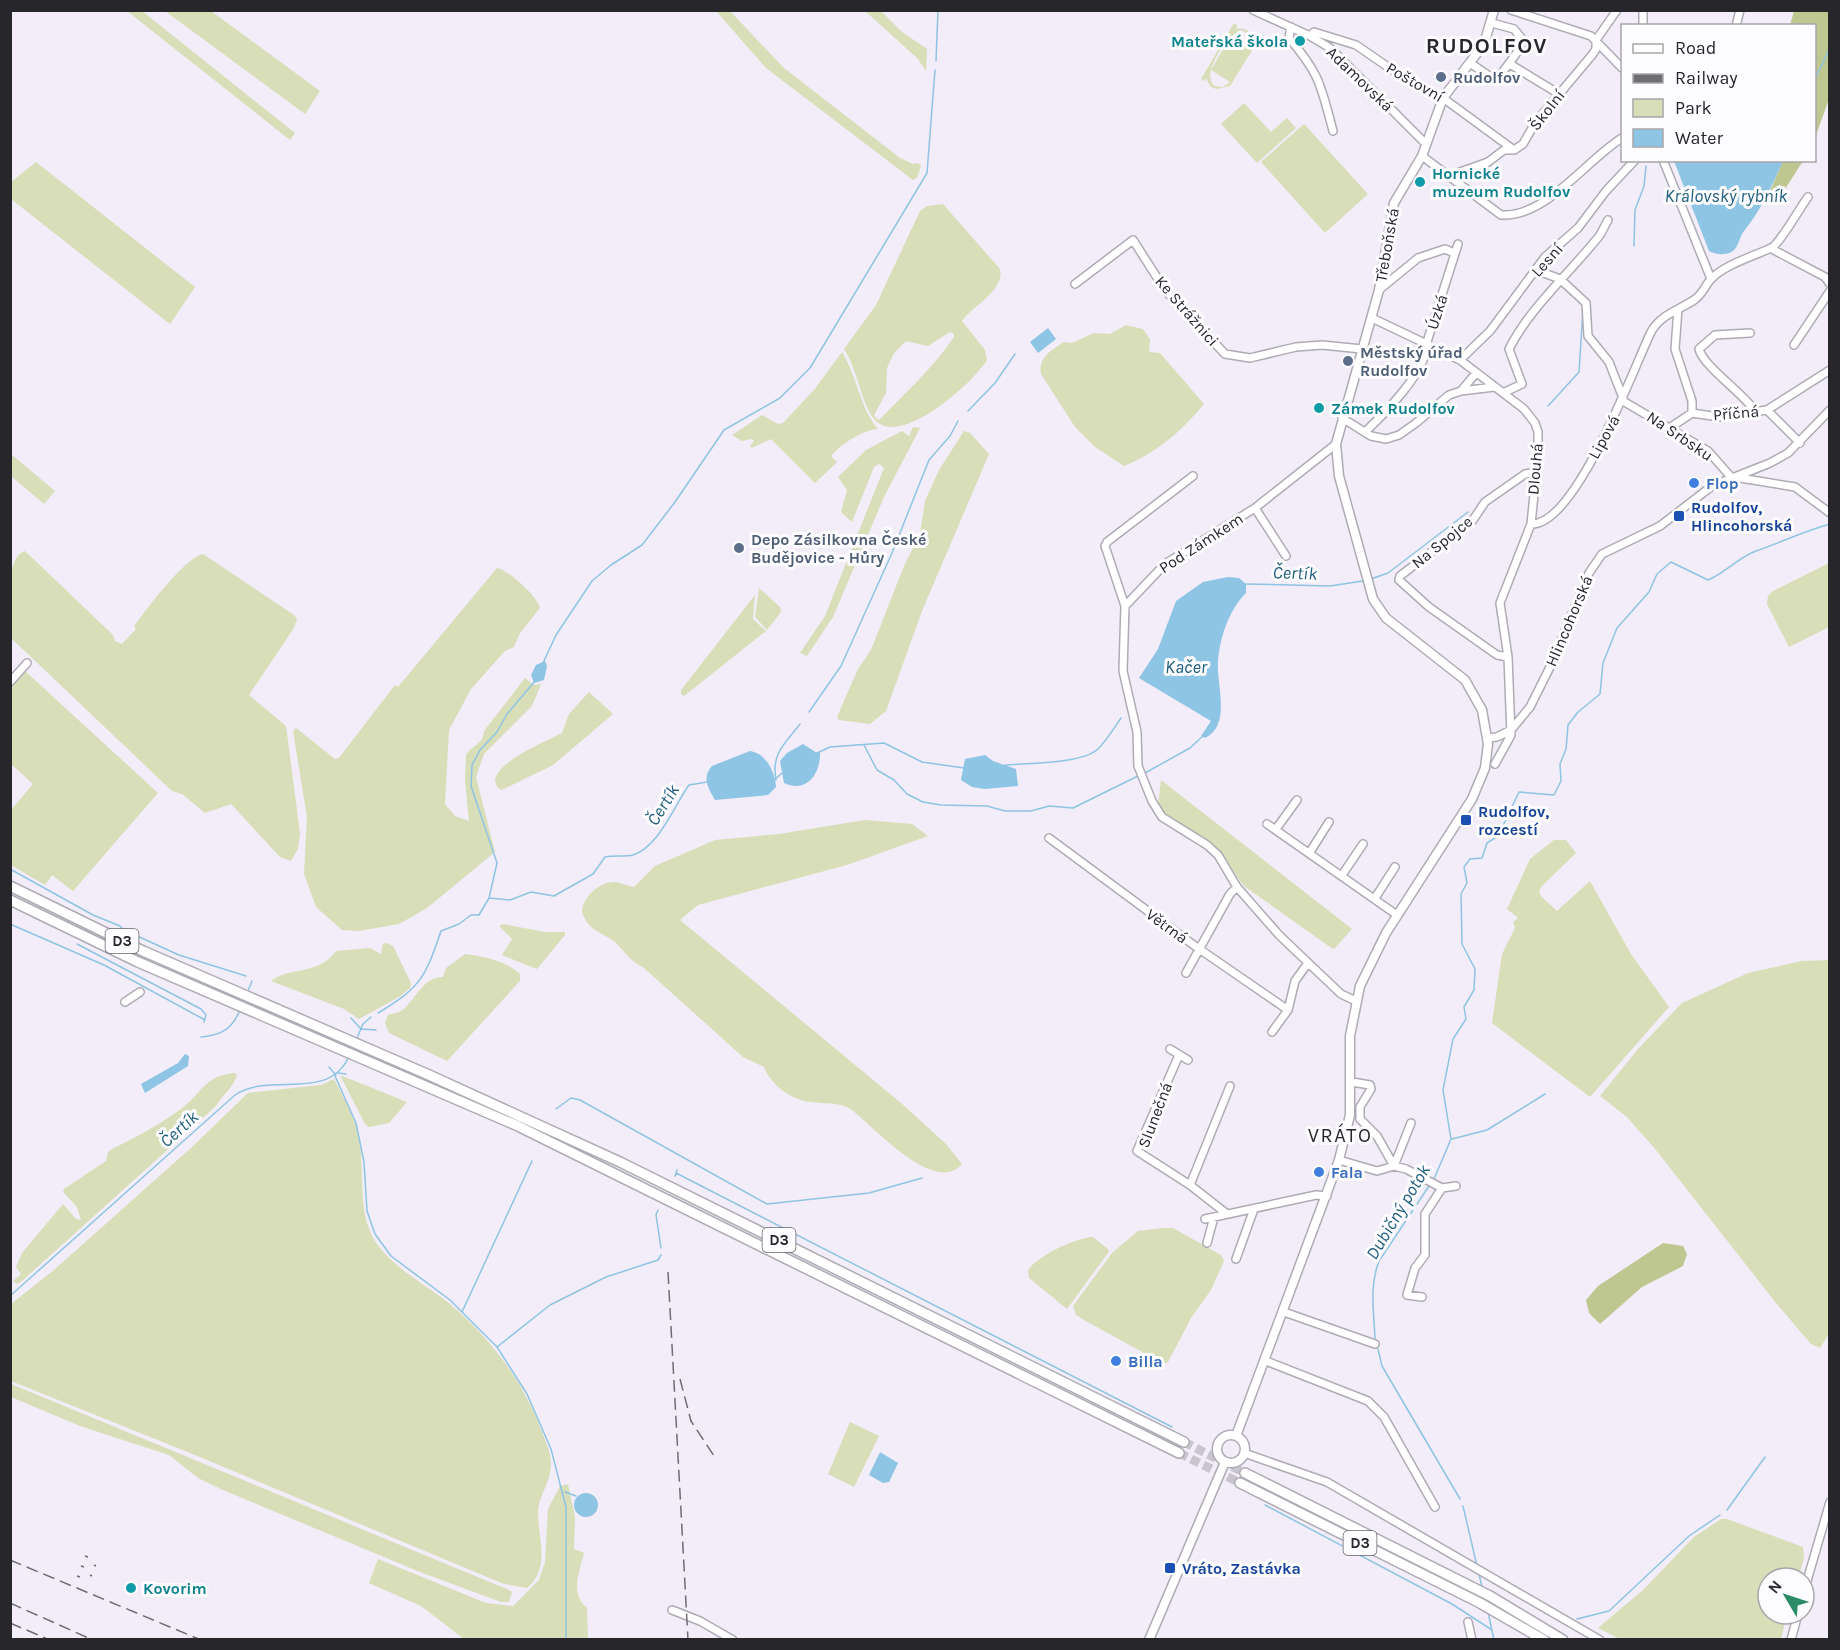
<svg xmlns="http://www.w3.org/2000/svg" width="1840" height="1650" font-family="Karla,sans-serif">
<style>
.green{fill:#d8deb7;fill-rule:evenodd}
.forest{fill:#bfc791}
.water{fill:#8ec4e4}
.lines{fill:none;stroke-linecap:round;stroke-linejoin:round}
.stream{stroke:#8ec4e4;stroke-width:1.5}
.highway-tunnel{stroke:#c9c5cf;stroke-width:9;stroke-dasharray:9 4.5;stroke-linecap:butt}
.minor-casing{stroke:#afabb5;stroke-width:10}
.major-casing{stroke:#afabb5;stroke-width:11}
.highway-casing{stroke:#afabb5;stroke-width:12}
.minor{stroke:#fff;stroke-width:7}
.major{stroke:#fff;stroke-width:8}
.highway{stroke:#fff;stroke-width:9}
.rail{stroke:#6f6d73;stroke-width:1.5;stroke-dasharray:12 6;stroke-linecap:butt}
.culture-dot{fill:#0f9aa8;stroke:#fdfcfe;stroke-width:2}
.service-dot{fill:#5c6f8a;stroke:#fdfcfe;stroke-width:2}
.shop-dot{fill:#3f7fe0;stroke:#fdfcfe;stroke-width:2}
.transit-dot{fill:#1a4fb4;stroke:#fdfcfe;stroke-width:2}
.labels{text-anchor:middle;dominant-baseline:central;stroke-width:6;stroke-linejoin:round;paint-order:stroke}
.shield{fill:#fdfcfe;stroke:#67666a;stroke-width:1.5}
.shield-label{font-size:15px;font-weight:bold;fill:#27262a}
.culture-label{font-size:16px;font-weight:bold;fill:#0d838f;stroke:#fdfcfe;text-anchor:start}
.service-label{font-size:16px;font-weight:bold;fill:#4e5e75;stroke:#fdfcfe;text-anchor:start}
.street-label{font-size:16px;fill:#27262a;stroke:#fdfcfe}
.shop-label{font-size:16px;font-weight:bold;fill:#366cbe;stroke:#fdfcfe;text-anchor:start}
.transit-label{font-size:16px;font-weight:bold;fill:#164399;stroke:#fdfcfe;text-anchor:start}
.water-label{font-size:18px;font-style:italic;fill:#1f5e7e;stroke:#fdfcfe}
.quarter-label{font-size:20px;letter-spacing:1.5px;fill:#27262a;stroke:#fdfcfe}
.district-label{font-size:22px;font-weight:bold;letter-spacing:1.5px;fill:#27262a;stroke:#fdfcfe}
</style>
<rect width="100%" height="100%" fill="#f2edf8"/>
<path class="green" d="M127 11H142L295 133 290 140Z
M165 11H211L320 91 305 114Z
M716 11H730L784 68 900 158 913 164 918 163 921 166 917 178 913 180 766 68Z
M865 11H881L902 32 927 49 926 71 917 58Z
M1234 23 1237 25 1236 29C1246 27 1253 32 1255 42L1259 35 1261 36 1230 86 1216 89 1210 86 1206 78 1204 81 1201 79ZM1242 30 1251 36 1250 48 1231 36 1211 70 1230 82 1223 87 1214 86C1200 74 1229 32 1242 30Z
M1244 103 1271 132 1287 118 1296 128 1257 163 1221 124Z
M1304 124 1368 194 1325 233 1261 162Z
M36 162 195 287 170 324 11 199V182Z
M943 204 1000 269C1005 291 973 305 962 321L985 350 987 360C973 383 901 448 875 420 862 406 857 368 844 349L876 305 920 211 927 206ZM950 332 954 334V337C932 369 905 393 879 420L876 418 874 415 886 393 887 368 894 353 906 341 928 346Z
M1126 325 1143 329 1150 339 1149 352 1160 353 1204 404C1183 430 1155 454 1124 466L1095 447 1075 427 1041 374C1038 357 1052 350 1064 342L1072 343 1094 333 1110 334Z
M842 352C857 376 860 408 878 429 863 430 841 444 831 456L837 462 815 483 771 439 752 448 750 446 754 441 752 439 742 441 732 435 762 415 778 424 783 423 814 390Z
M913 427 920 428 884 497 833 617 807 656 800 653 825 616 884 468 879 464 874 467 852 522 841 512 847 490 838 477 866 450 902 431 909 436Z
M964 431 970 433 989 454 922 611 886 711 870 724 839 720 837 717 858 669 871 650 904 566 920 534 925 501 939 470Z
M11 454 55 491 44 504 11 476Z
M25 551 113 635 115 641 122 644 136 629 134 626C147 609 184 558 203 554L294 615 297 619 294 628 249 695 286 726 300 833 298 849 291 861 280 857 231 804 205 813 182 794 172 791 11 638C10 617 3 558 25 551Z
M1829 563V627L1789 647 1767 604 1768 596 1773 591Z
M497 568C507 569 538 597 540 608L520 633 514 647 505 651 471 689 449 730 445 804 455 816 469 821 465 781 466 755C472 745 483 745 484 731L525 678 534 685 541 684 532 706 484 754 476 777 495 852 427 908 399 924 359 931 342 930 316 907 304 874 307 817 293 731 296 728 335 759 339 758 395 685 398 687Z
M759 588 780 607 781 612 767 630 755 617Z
M755 595 753 619 766 631 684 696 681 694V690Z
M25 671 158 793 73 891 52 875 45 885 11 865V810L33 784 11 764V685Z
M589 692 613 714 553 765 502 790 497 787 495 780C499 760 545 742 562 733L569 714Z
M1161 780 1352 929 1334 949 1330 947 1244 886 1215 846 1167 816 1158 805Z
M865 820 912 824 928 836 847 865 698 905 680 920 901 1103 946 1144 962 1164C934 1197 871 1123 849 1108 836 1102 825 1104 811 1102 791 1100 771 1085 764 1067L743 1057 644 968C631 962 626 953 616 943 604 932 589 933 582 912 582 898 600 881 615 882 621 883 628 886 634 887L655 866 715 840 779 834Z
M1554 840H1566L1576 853 1542 886 1539 891 1541 896 1557 911 1590 881 1631 954 1669 1007 1590 1097 1492 1023 1502 954 1515 928 1513 922 1518 918 1507 909 1530 859Z
M503 924 545 932H565V935L537 969 502 955 512 939 499 926Z
M387 943 393 946 411 983 410 988 399 997 359 1019 344 1009 271 981C290 966 318 976 336 951L370 948 381 954 383 944Z
M465 954C483 956 506 961 520 974V981L447 1061 389 1033 385 1023 388 1015C394 1013 400 1013 405 1008 418 995 424 977 443 977L446 968Z
M1829 960 1830 1332 1820 1348 1811 1344 1776 1303 1656 1150 1627 1117 1600 1096 1638 1049 1682 1003 1748 973 1802 961Z
M235 1073 237 1075C234 1087 222 1095 216 1106L22 1281 17 1284 13 1281 21 1274 16 1267 22 1253 63 1204 76 1219 81 1220 77 1207 63 1192 64 1189 106 1161 108 1152 112 1149C135 1138 157 1126 178 1111 200 1097 203 1075 235 1073Z
M340 1075 407 1102 389 1123 369 1127 365 1124Z
M334 1079C342 1095 352 1112 357 1129 367 1165 355 1209 375 1241 392 1268 427 1285 451 1305 491 1339 522 1380 541 1429 545 1440 551 1452 551 1464 551 1482 538 1497 538 1512 538 1540 551 1568 527 1588L504 1584 190 1453 11 1381V1304L54 1270 193 1146 248 1093 321 1085Z
M1163 1228H1173L1221 1255 1224 1261 1211 1290 1191 1318 1168 1362 1164 1364 1084 1320 1076 1315 1073 1306 1112 1253 1138 1231Z
M1093 1237 1109 1250 1108 1253 1067 1309 1029 1278 1028 1270C1039 1255 1075 1238 1093 1237Z
M11 1384 509 1590 512 1592 509 1602H501L420 1572 223 1490 198 1478 169 1455 80 1426 11 1397Z
M850 1422 879 1436 854 1487 828 1474Z
M568 1484 575 1517 574 1549 584 1553C579 1573 570 1594 587 1608L588 1639H464L421 1606 369 1583 378 1559 486 1603 513 1606 539 1580 545 1562 548 1509 560 1486Z
M1721 1519H1727L1803 1547 1804 1559 1798 1578H1768V1614H1787L1781 1639H1620L1598 1628 1643 1590 1694 1537Z"/>
<path class="forest" d="M1794 11H1829V99L1815 138 1814 26 1790 25Z
M1783 161H1803L1785 189 1770 191Z
M1663 1243 1683 1246 1687 1254 1683 1266 1642 1287 1600 1324 1589 1313 1586 1300 1598 1286Z"/>
<path class="water" d="M1674 161V160L1783 161C1772 186 1761 210 1744 231 1740 236 1739 244 1735 249 1729 256 1716 255 1709 251Z
M1048 328 1056 339 1038 353 1030 342Z
M1228 577 1239 578 1246 584V593C1229 610 1220 637 1218 661 1216 684 1232 725 1205 738L1201 736 1211 721 1139 678 1158 649 1176 601 1203 582Z
M545 661 547 666 544 680 534 683 531 675 536 665Z
M803 744 817 753 820 752C821 773 807 794 784 783L780 761 787 753Z
M750 751C766 753 775 772 776 787L768 795 715 800C709 789 701 778 712 766Z
M985 755 993 761 1016 769 1018 786 985 789 972 787 961 780 965 759Z
M185 1054 189 1056 188 1066 145 1093 141 1084 178 1063Z
M880 1452 898 1463 889 1482 883 1483 869 1475Z
M574 1505a12 12 0 1 1 24 0a12 12 0 1 1-24 0Z"/>
<g class="lines">
<path class="stream" d="M936 61 938 10
M1814 81 1830 48
M1634 246 1635 210 1644 186 1646 166
M1548 406 1579 372 1583 309
M968 411 995 383 1015 354
M1371 579 1388 573 1468 512
M1246 584 1330 586 1363 581
M543 663 556 635 592 581 611 565 642 545 675 502 724 430 780 398 810 368 927 173 935 70
M809 712 841 666 892 553 929 460 950 436 958 421
M864 745 877 770 894 780 907 794 923 802 941 805 987 806 1005 811H1031L1049 806 1073 808 1138 776
M817 753 830 747 884 743 922 762 964 768
M1005 765C1026 763 1082 764 1098 749 1107 740 1114 728 1121 718
M1145 773 1190 748 1204 735
M774 780 782 773
M776 780C771 753 785 744 800 724
M10 869 93 915 120 926 124 930 179 955 246 976
M489 898 497 863 471 786 472 765 480 750 497 732 507 714 535 681
M10 924 104 965 205 1020
M77 944 201 1009 206 1015 204 1022
M248 991 252 981
M378 1013C421 987 425 978 441 931L459 924 471 915H479L489 898 510 900 531 892 554 896 593 874 605 857C614 855 625 857 633 855 659 847 675 804 689 785L707 782
M351 1018 361 1029 376 1030
M201 1037C222 1035 232 1029 240 1010
M357 1038 363 1024 371 1017
M329 1067 336 1075
M338 1073 346 1074
M335 1076 356 1123 364 1162 367 1211 375 1234 391 1256 450 1300 497 1347 527 1394 551 1449 566 1507V1640
M556 1109 571 1098 580 1100 767 1204 869 1193 922 1178
M1452 1139 1487 1130 1545 1094
M676 1173 1172 1427
M675 1176 677 1170
M1434 1179 1451 1139 1443 1090 1453 1039 1466 1019 1464 1007 1474 990 1475 969 1462 944 1461 894 1467 883 1464 867 1470 859 1482 858 1487 843 1498 836 1519 792 1554 795 1561 781 1560 764 1566 749 1568 725 1578 712 1600 694 1603 663 1617 628 1649 592 1657 574 1671 562 1708 580C1725 573 1739 557 1756 551 1780 543 1804 531 1830 524
M658 1210 656 1215 661 1248
M10 1296 235 1095C270 1071 329 1103 349 1056
M462 1312 532 1161
M1375 1339C1374 1312 1369 1287 1379 1261L1429 1186
M497 1347 550 1305 606 1277 658 1260 661 1255
M1378 1349 1382 1366 1460 1499
M565 1492 576 1496
M1265 1505 1452 1604 1492 1630
M1463 1506 1477 1566
M1727 1510 1765 1457
M1479 1574 1482 1587
M1488 1612 1494 1640
M1577 1619 1609 1611 1689 1536 1720 1515"/>
<path class="highway-tunnel" d="M1184 1442 1245 1473
M1179 1453 1240 1483"/>
<g class="minor-casing">
<path id="minor" d="M1253 10 1310 36 1330 48 1426 144
M1511 10 1591 36 1622 68
M1643 10V26
M1736 26 1740 10
M1291 27 1289 38C1320 74 1321 86 1333 131
M1310 36 1314 32 1356 45 1401 76 1443 98 1514 150
M1470 63 1489 76 1499 77 1521 47 1522 39 1514 29 1492 23
M1510 64 1559 94
M1422 156 1501 215C1546 218 1586 160 1622 138
M1663 160 1711 279
M1449 176 1488 162 1504 150H1514L1523 144 1535 123 1592 55 1596 49V40L1617 10
M1772 249 1825 277 1830 284
M1536 270 1560 279 1586 303 1588 336 1609 362 1623 398
M1075 284 1133 240 1165 290 1225 354 1250 358 1296 347 1322 345 1362 349
M1379 290 1418 258 1445 249 1454 253
M1678 309 1675 349 1692 401V413
M1372 318 1460 360 1524 409 1535 423 1538 432V456L1531 524 1500 603 1508 657 1511 735 1495 764
M1750 333 1715 335 1699 349C1703 366 1743 393 1755 411
M1794 345 1830 291
M1460 360 1490 331 1545 257 1578 228 1606 191 1635 160
M1461 391 1494 387
M1503 393 1522 384 1509 349C1531 306 1570 273 1600 235L1608 220
M1623 401 1708 451 1731 477
M1767 410 1800 443
M1342 418 1371 436 1386 439 1399 435 1416 423 1449 395 1461 391 1476 373
M1671 427 1692 413 1719 417 1767 410 1830 370
M1365 432C1383 415 1428 370 1426 345L1458 244
M1193 476 1107 542 1105 546 1125 606 1123 671 1137 732 1138 766 1152 801 1162 817 1207 845 1218 855 1237 887 1279 935 1341 994 1356 1001
M1734 477 1795 487 1830 513
M1255 508 1286 556
M1531 524C1576 526 1634 367 1651 332 1660 315 1679 310 1694 300 1703 294 1704 287 1711 279 1724 265 1754 256 1771 248 1779 245 1801 206 1808 197
M1125 606 1165 564 1255 508 1336 444
M1508 657 1497 655 1429 607 1399 580 1400 576 1473 520 1485 502 1525 474 1537 472
M10 682 27 663
M1488 738 1497 737 1511 730 1530 707 1551 665 1589 573 1602 554 1660 526 1712 486 1770 463 1788 453 1830 410
M1267 824 1397 915
M1276 829 1297 800
M1049 838 1195 946 1288 1010
M1310 852 1329 822
M1342 875 1363 844
M1375 898 1395 867
M1186 973 1230 894 1237 887
M125 1002 140 992
M1272 1032 1288 1010 1295 981 1308 963
M1170 1049 1188 1060
M1179 1055 1137 1151 1190 1185 1227 1214
M1352 1082 1370 1085 1371 1089 1360 1107V1119L1377 1136 1394 1166
M1339 1160 1377 1171 1394 1166 1406 1169 1442 1188 1456 1186
M1394 1166 1411 1123
M1190 1185 1230 1086
M1205 1219 1316 1195 1327 1196
M1207 1243 1214 1217
M1236 1259 1254 1209
M1422 1297 1407 1295 1415 1268 1425 1255V1214L1442 1188
M1284 1312 1375 1344
M1266 1361 1368 1401 1384 1417 1435 1507
M1244 1453 1327 1482 1600 1640
M1804 1591 1830 1502
M672 1610 700 1621 733 1640
M1468 1622 1472 1640
M1791 1640 1798 1614"/>
</g>
<g class="major-casing">
<path id="major" d="M1217 1449a14 14 0 1 1 28 0a14 14 0 1 1-28 0Z
M1236 1436 1339 1160 1350 1115V1036L1360 986 1386 933 1472 799 1485 768 1488 744 1482 710 1465 680 1386 618 1373 599 1339 476 1336 444 1379 290 1394 203 1422 156 1443 98 1484 44 1494 10
M1149 1640 1225 1462"/>
</g>
<g class="highway-casing">
<path id="highway" d="M10 886 143 951 429 1075 620 1162 1184 1442
M10 900 138 962 518 1126 1179 1453
M1245 1473 1490 1596 1563 1640
M1240 1483 1480 1603 1544 1640"/>
</g>
<use href="#minor" class="minor"/>
<use href="#major" class="major"/>
<use href="#highway" class="highway"/>
<path class="rail" d="M668 1272 688 1640
M680 1379 691 1421 716 1459
M85 1556 88 1557
M10 1560 201 1640
M94 1565 96 1566
M81 1566 84 1567
M90 1575 92 1576
M77 1576 80 1577
M10 1603 93 1640
M10 1623 50 1640"/>
</g>
<g class="culture-dot">
<circle cx="1300" cy="41" r="6"/>
<circle cx="1420" cy="182" r="6"/>
<circle cx="1319" cy="408" r="6"/>
<circle cx="131" cy="1588" r="6"/>
</g>
<g class="service-dot">
<circle cx="1441" cy="77" r="6"/>
<circle cx="1348" cy="361" r="6"/>
<circle cx="739" cy="548" r="6"/>
</g>
<g class="shop-dot">
<circle cx="1694" cy="483" r="6"/>
<circle cx="1319" cy="1172" r="6"/>
<circle cx="1116" cy="1361" r="6"/>
</g>
<g class="transit-dot">
<rect x="1673" y="510" width="12" height="12" rx="3"/>
<rect x="1460" y="814" width="12" height="12" rx="3"/>
<rect x="1164" y="1562" width="12" height="12" rx="3"/>
</g>
<g class="labels">
<g class="shield">
<rect x="105.5" y="929" width="33" height="24" rx="4.5"/>
<rect x="762.5" y="1228" width="33" height="24" rx="4.5"/>
<rect x="1343.5" y="1531" width="33" height="24" rx="4.5"/>
</g>
<g class="shield-label">
<text x="122" y="941">D3</text>
<text x="779" y="1240">D3</text>
<text x="1360" y="1543">D3</text>
</g>
<g class="culture-label">
<text x="1288" y="41" text-anchor="end">Mateřská škola</text>
<text x="1432" y="173">Hornické<tspan x="1432" dy="18">muzeum Rudolfov</tspan></text>
<text x="1331" y="408">Zámek Rudolfov</text>
<text x="143" y="1588">Kovorim</text>
</g>
<g class="service-label">
<text x="1453" y="77">Rudolfov</text>
<text x="1360" y="352">Městský úřad<tspan x="1360" dy="18">Rudolfov</tspan></text>
<text x="751" y="539">Depo Zásilkovna České<tspan x="751" dy="18">Budějovice - Hůry</tspan></text>
</g>
<g class="street-label">
<text transform="translate(1360 79) rotate(44)">Adamovská</text>
<text transform="translate(1415 82) rotate(30)">Poštovní</text>
<text transform="translate(1547 110) rotate(-52)">Školní</text>
<text transform="translate(1387 245) rotate(-80)">Třeboňská</text>
<text transform="translate(1547 260) rotate(-48)">Lesní</text>
<text transform="translate(1187 311) rotate(49)">Ke Strážnici</text>
<text transform="translate(1437 312) rotate(-72)">Úzká</text>
<text transform="translate(1736 413) rotate(-5)">Příčná</text>
<text transform="translate(1680 436) rotate(34)">Na Srbsku</text>
<text transform="translate(1604 437) rotate(-61)">Lipová</text>
<text transform="translate(1535 469) rotate(-85)">Dlouhá</text>
<text transform="translate(1442 542) rotate(-39)">Na Spojce</text>
<text transform="translate(1201 543) rotate(-33)">Pod Zámkem</text>
<text transform="translate(1569 621) rotate(-67)">Hlincohorská</text>
<text transform="translate(1167 926) rotate(36)">Větrná</text>
<text transform="translate(1155 1115) rotate(-69)">Slunečná</text>
</g>
<g class="shop-label">
<text x="1706" y="483">Flop</text>
<text x="1331" y="1172">Fala</text>
<text x="1128" y="1361">Billa</text>
</g>
<g class="transit-label">
<text x="1691" y="507">Rudolfov,<tspan x="1691" dy="18">Hlincohorská</tspan></text>
<text x="1478" y="811">Rudolfov,<tspan x="1478" dy="18">rozcestí</tspan></text>
<text x="1182" y="1568">Vráto, Zastávka</text>
</g>
<g class="water-label">
<text x="1726" y="196">Královský rybník</text>
<text transform="translate(1295 573) rotate(2)">Čertík</text>
<text x="1186" y="667">Kačer</text>
<text transform="translate(663 805) rotate(-58)">Čertík</text>
<text transform="translate(179 1129) rotate(-42)">Čertík</text>
<text transform="translate(1398 1212) rotate(-59)">Dubičný potok</text>
</g>
<g class="quarter-label">
<text x="1340" y="1135">VRÁTO</text>
</g>
<g class="district-label">
<text x="1487" y="46">RUDOLFOV</text>
</g>
</g>
<rect width="1840" height="1650" fill="none" stroke="#27262a" stroke-width="24"/>
<rect x="1621" y="24" width="195" height="138" fill="#fdfcfe" stroke="#a7a6a9" stroke-width="1.5"/>
<rect x="1633" y="44" width="30" height="9" fill="#ffffff" stroke="#a7a6a9" stroke-width="1.5"/>
<text x="1675" y="54" font-size="18" fill="#27262a">Road</text>
<rect x="1633" y="74" width="30" height="9" fill="#6f6d73" stroke="#a7a6a9" stroke-width="1.5"/>
<text x="1675" y="84" font-size="18" fill="#27262a">Railway</text>
<rect x="1633" y="99" width="30" height="18" fill="#d8deb7" stroke="#a7a6a9" stroke-width="1.5"/>
<text x="1675" y="114" font-size="18" fill="#27262a">Park</text>
<rect x="1633" y="129" width="30" height="18" fill="#8ec4e4" stroke="#a7a6a9" stroke-width="1.5"/>
<text x="1675" y="144" font-size="18" fill="#27262a">Water</text>
<g transform="translate(1786 1596) rotate(309)"><circle r="28" fill="#fdfcfe" stroke="#a7a6a9" stroke-width="1.5"/>
<path d="M0-4.5L10 22L0 15L-10 22Z" fill="#2b8c65"/>
<text y="-9" font-size="16" font-weight="bold" text-anchor="middle" fill="#27262a">N</text>
</g>
</svg>
